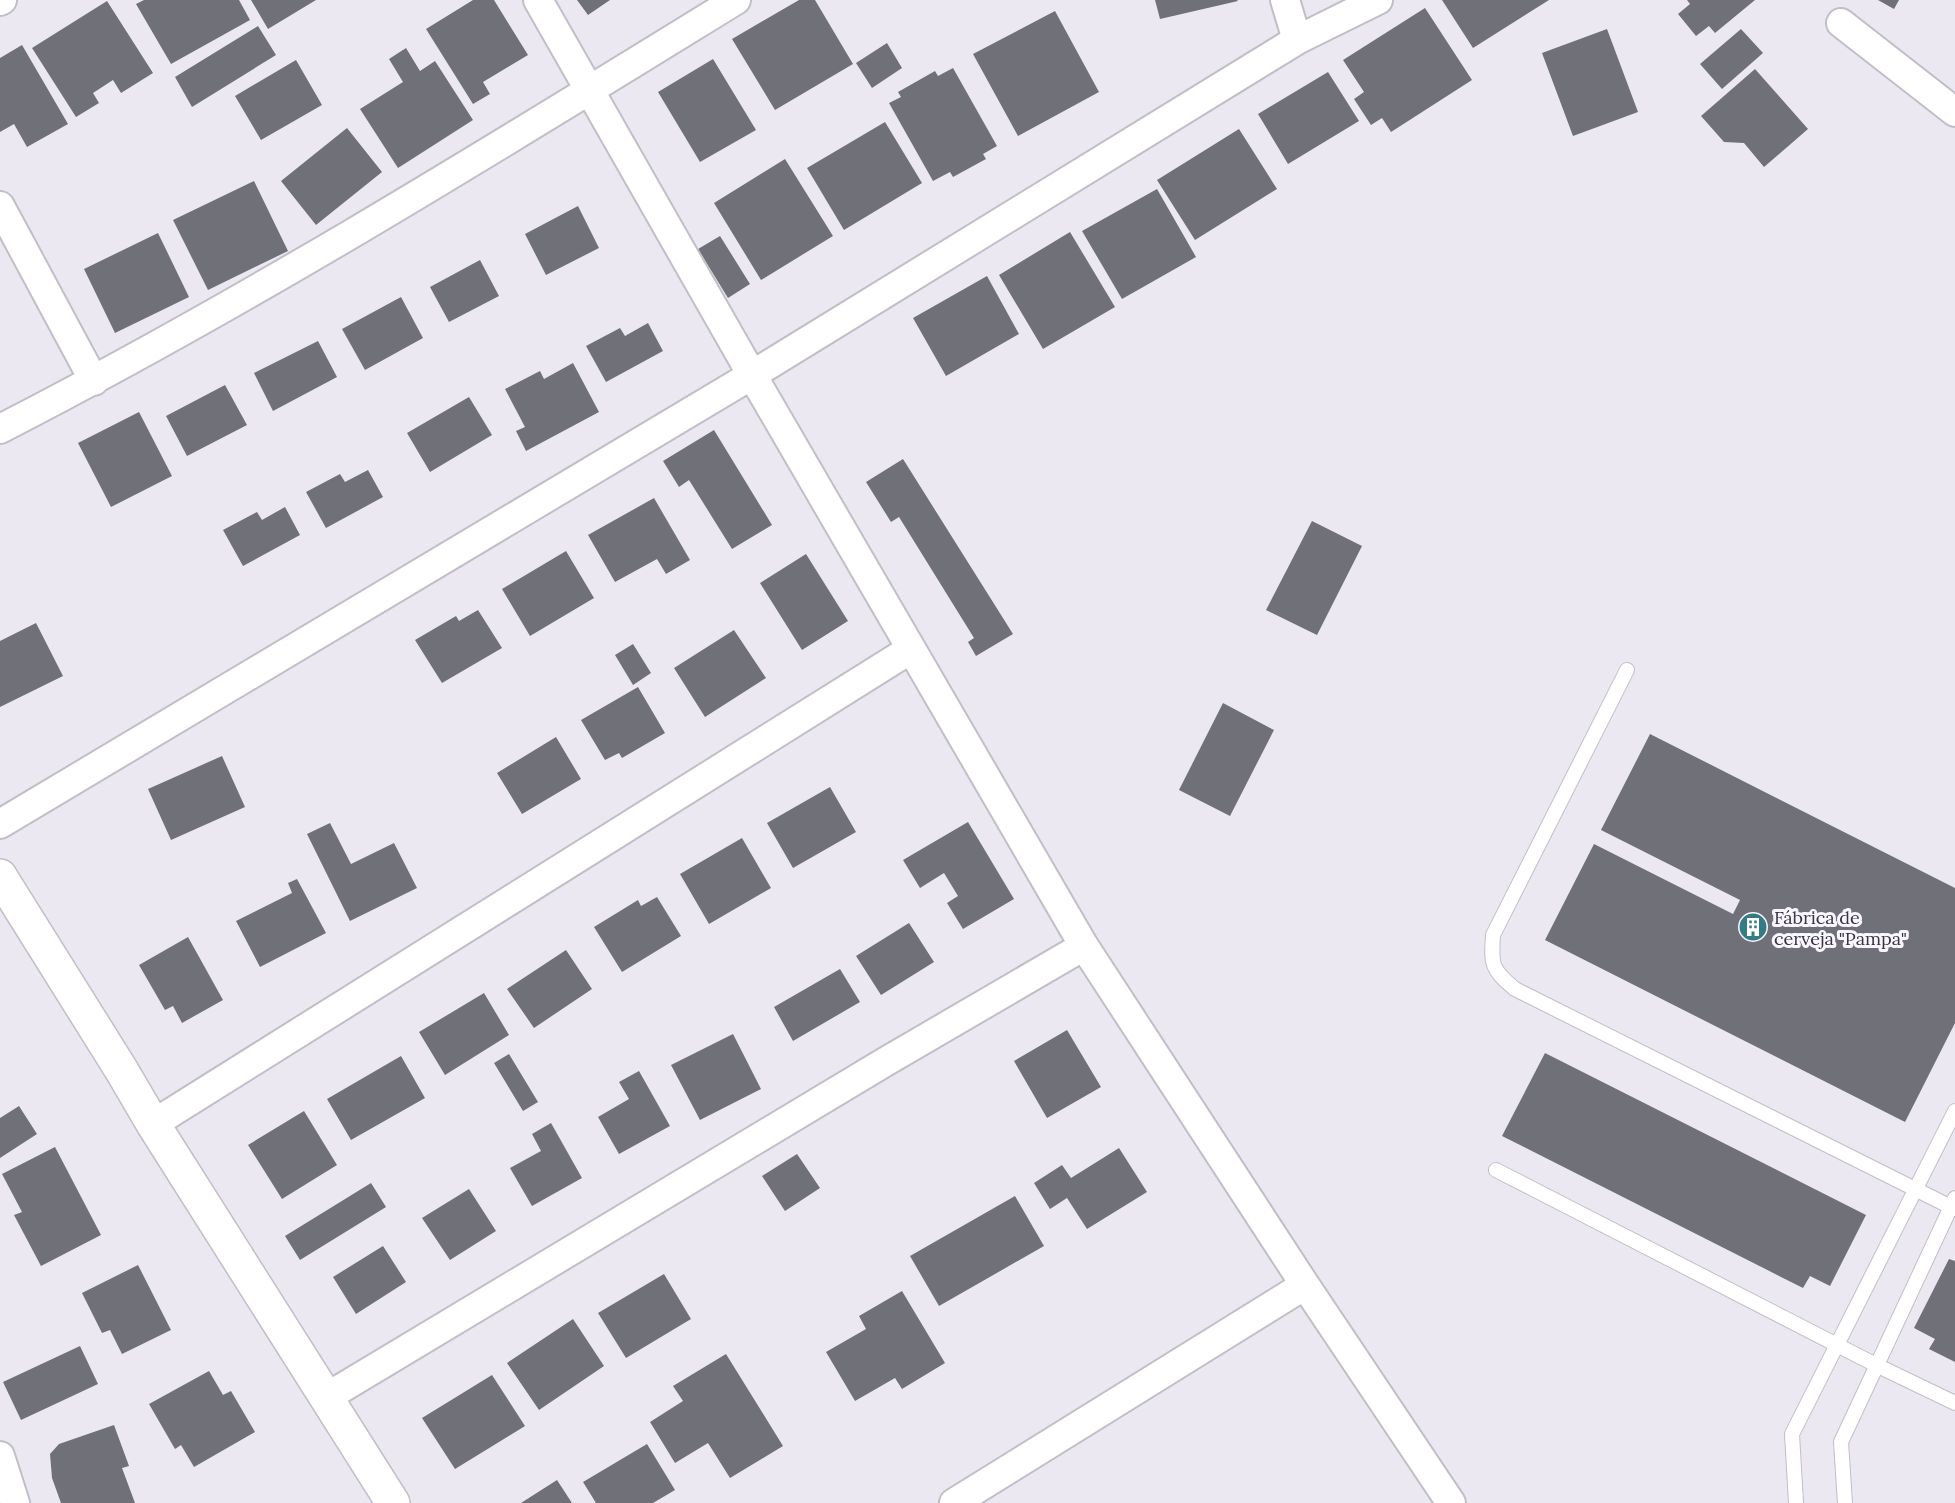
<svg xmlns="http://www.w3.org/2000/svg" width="1955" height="1503" font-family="Lora,serif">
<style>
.building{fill:#707078}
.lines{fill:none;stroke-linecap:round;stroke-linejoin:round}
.service-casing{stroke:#c2bec7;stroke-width:16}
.minor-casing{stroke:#c2bec7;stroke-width:32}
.tertiary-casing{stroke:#c2bec7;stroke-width:36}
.service{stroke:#fff;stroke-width:14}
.minor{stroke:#fff;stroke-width:28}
.tertiary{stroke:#fff;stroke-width:33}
.labels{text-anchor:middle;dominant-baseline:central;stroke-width:6;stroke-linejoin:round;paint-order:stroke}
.poi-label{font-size:18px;fill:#373639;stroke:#faf6ff;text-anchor:start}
</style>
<rect width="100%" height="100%" fill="#ece8f1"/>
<path class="building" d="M144 0H239L250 20 171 64 136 4Z
M251 0H316L268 29Z
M473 0H494L528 55 483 82 490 94 473 104 426 29Z
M577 0H610L588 15Z
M799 0H815L853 64 775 110 732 39Z
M1155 0H1237L1238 1 1160 19Z
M1442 0H1549L1473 48Z
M1687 0H1755L1715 33 1709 26 1696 36 1678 14 1690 4Z
M1878 0H1899L1894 9Z
M107 1 153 73 121 93 113 80 93 93 99 103 76 117 32 48Z
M1425 8 1472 80 1391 132 1382 118 1371 125 1354 99 1364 92 1343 60Z
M1055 11 1099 92 1018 136 973 54Z
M258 26 276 55 192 107 175 77Z
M1607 29 1638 112 1573 136 1542 53Z
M1741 29 1763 53 1722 89 1700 64Z
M887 43 902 68 872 88 856 63Z
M22 45 68 124 27 147 14 124 0 132V58Z
M406 48 420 71 435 61 473 120 398 168 360 109 403 82 389 59Z
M713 59 756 130 700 162 658 92Z
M296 60 322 105 261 140 235 96Z
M953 68 997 146 983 154 986 159 953 177 950 172 933 181 889 103 901 97 898 92 935 71 938 76Z
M1755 69 1808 129 1764 167 1744 143 1724 142 1701 116Z
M1328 72 1359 121 1288 164 1258 114Z
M885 122 922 183 844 230 807 168Z
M347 128 382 172 316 225 281 181Z
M1239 129 1277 189 1195 240 1157 180Z
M785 159 833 236 761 280 714 203Z
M254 181 288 251 208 290 173 220Z
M1157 189 1196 257 1122 299 1082 231Z
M578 206 599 248 546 275 525 234Z
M1070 232 1115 307 1043 349 999 275Z
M158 233 189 297 115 333 84 269Z
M720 236 750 284 728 298 698 249Z
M480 260 499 296 449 322 430 287Z
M987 276 1019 334 946 376 913 318Z
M401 297 423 338 365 370 342 329Z
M648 323 663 351 606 382 586 346 620 328 625 336Z
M318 341 337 377 273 411 254 373Z
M573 363 599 412 526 451 516 431 525 427 505 389 540 371 544 379Z
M225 385 247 425 187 456 166 416Z
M469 397 492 435 430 472 407 433Z
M139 412 172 476 111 507 78 443Z
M714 430 772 525 732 549 689 480 679 487 663 461Z
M903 459 1013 634 976 656 968 642 974 638 899 517 891 522 866 482Z
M368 470 383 497 326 528 306 492 340 474 345 482Z
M654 498 690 560 666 574 657 559 615 582 588 535Z
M285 507 300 535 243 566 223 530 257 512 262 520Z
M1312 521 1362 546 1317 635 1266 610Z
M566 551 594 598 530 636 502 589Z
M806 554 848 621 802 650 760 583Z
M478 610 502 648 442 683 415 640 456 616 459 621Z
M36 623 63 676 0 707V641Z
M734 630 766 678 705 717 674 668Z
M633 644 651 673 633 685 615 655Z
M638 687 665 733 622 758 619 753 605 760 581 720Z
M1223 703 1274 730 1230 816 1179 790Z
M1650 734 1955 888V1023L1905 1122 1545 940 1594 844 1733 914 1740 900 1601 830Z
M556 737 581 779 522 814 497 773Z
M222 756 245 807 171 840 148 789Z
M830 787 856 832 793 868 767 823Z
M968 822 1014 899 963 929 947 903 958 896 944 873 920 888 903 860Z
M330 823 351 864 394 843 417 888 350 921 307 834Z
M742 838 771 888 709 924 680 874Z
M297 879 326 933 260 967 236 921 292 893 288 883Z
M657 897 681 936 622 972 594 927 638 900 641 906Z
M909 923 934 962 881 995 856 956Z
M188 937 223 1000 182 1023 173 1006 165 1010 139 965Z
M566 950 592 989 534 1028 507 989Z
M840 969 860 1002 793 1041 774 1007Z
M484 993 509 1035 445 1075 419 1032Z
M1067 1030 1101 1087 1047 1118 1014 1061Z
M733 1034 761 1089 700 1120 671 1065Z
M1545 1053 1866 1215 1830 1286 1810 1276 1803 1288 1502 1136Z
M509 1054 538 1102 523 1111 494 1063Z
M401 1056 425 1098 351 1140 327 1099Z
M639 1071 670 1126 619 1154 598 1117 629 1099 619 1082Z
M19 1106 37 1134 0 1158V1118Z
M304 1111 337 1165 282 1199 248 1145Z
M551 1123 582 1178 532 1206 510 1168 541 1151 532 1134Z
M55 1147 101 1235 41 1266 14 1215 22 1212 2 1174Z
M1119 1148 1147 1192 1087 1229 1067 1198 1050 1209 1034 1183 1062 1165 1071 1178Z
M797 1154 820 1188 785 1211 762 1176Z
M371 1183 386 1207 300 1260 285 1236Z
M469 1189 496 1231 450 1260 422 1218Z
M1015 1196 1044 1246 939 1306 910 1256Z
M383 1246 406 1282 356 1314 333 1277Z
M1949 1259 1955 1261V1362L1929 1349 1935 1339 1914 1328Z
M138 1265 171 1330 122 1354 110 1330 102 1333 82 1293Z
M664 1274 691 1319 626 1358 598 1313Z
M902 1291 945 1363 902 1389 895 1378 855 1401 826 1352 866 1329 859 1316Z
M573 1319 604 1366 539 1410 507 1363Z
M80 1346 98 1384 21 1420 3 1382Z
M726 1354 783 1446 730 1478 708 1443 675 1463 650 1422 683 1401 673 1386Z
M209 1371 223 1395 231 1391 255 1432 194 1467 181 1445 175 1449 149 1404Z
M492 1375 525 1426 455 1469 422 1418Z
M114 1425 129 1466 122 1468 135 1503H61L52 1478 50 1454 59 1444Z
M647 1444 675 1490 653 1503H596L583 1482Z
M557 1480 572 1503H521Z"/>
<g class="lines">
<g class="service-casing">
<path id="service" d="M1627 670 1493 935C1491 965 1491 969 1515 989L1955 1209
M1496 1170 1876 1365 1955 1403
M1796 1503 1792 1434 1955 1111
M1845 1503 1841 1442 1955 1198"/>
</g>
<g class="minor-casing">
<path id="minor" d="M538 0 752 375 1084 946 1305 1285 1451 1503
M1285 0 1297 40
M0 1 2 0
M1841 23 1955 112
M0 206 94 381
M0 429C253 299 494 149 736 0
M0 824 752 375 1297 40 1378 0
M153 1124 911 649
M327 1397 885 1062 1084 946
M0 1456 15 1503
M954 1503 1305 1285"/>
</g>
<g class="tertiary-casing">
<path id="tertiary" d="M0 876 122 1071 153 1124 393 1503"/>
</g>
<use href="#service" class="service"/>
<use href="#minor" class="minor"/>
<use href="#tertiary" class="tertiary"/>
</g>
<defs>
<g id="building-disc" transform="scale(1.5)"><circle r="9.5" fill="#347c84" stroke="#faf6ff"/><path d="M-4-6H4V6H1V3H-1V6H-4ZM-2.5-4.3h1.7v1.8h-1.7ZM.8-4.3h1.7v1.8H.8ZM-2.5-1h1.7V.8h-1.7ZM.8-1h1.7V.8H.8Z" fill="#fff"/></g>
</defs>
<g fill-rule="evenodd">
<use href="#building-disc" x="1753" y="927"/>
</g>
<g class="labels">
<g class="poi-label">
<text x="1774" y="917">Fábrica de<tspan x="1774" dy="21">cerveja "Pampa"</tspan></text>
</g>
</g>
</svg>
